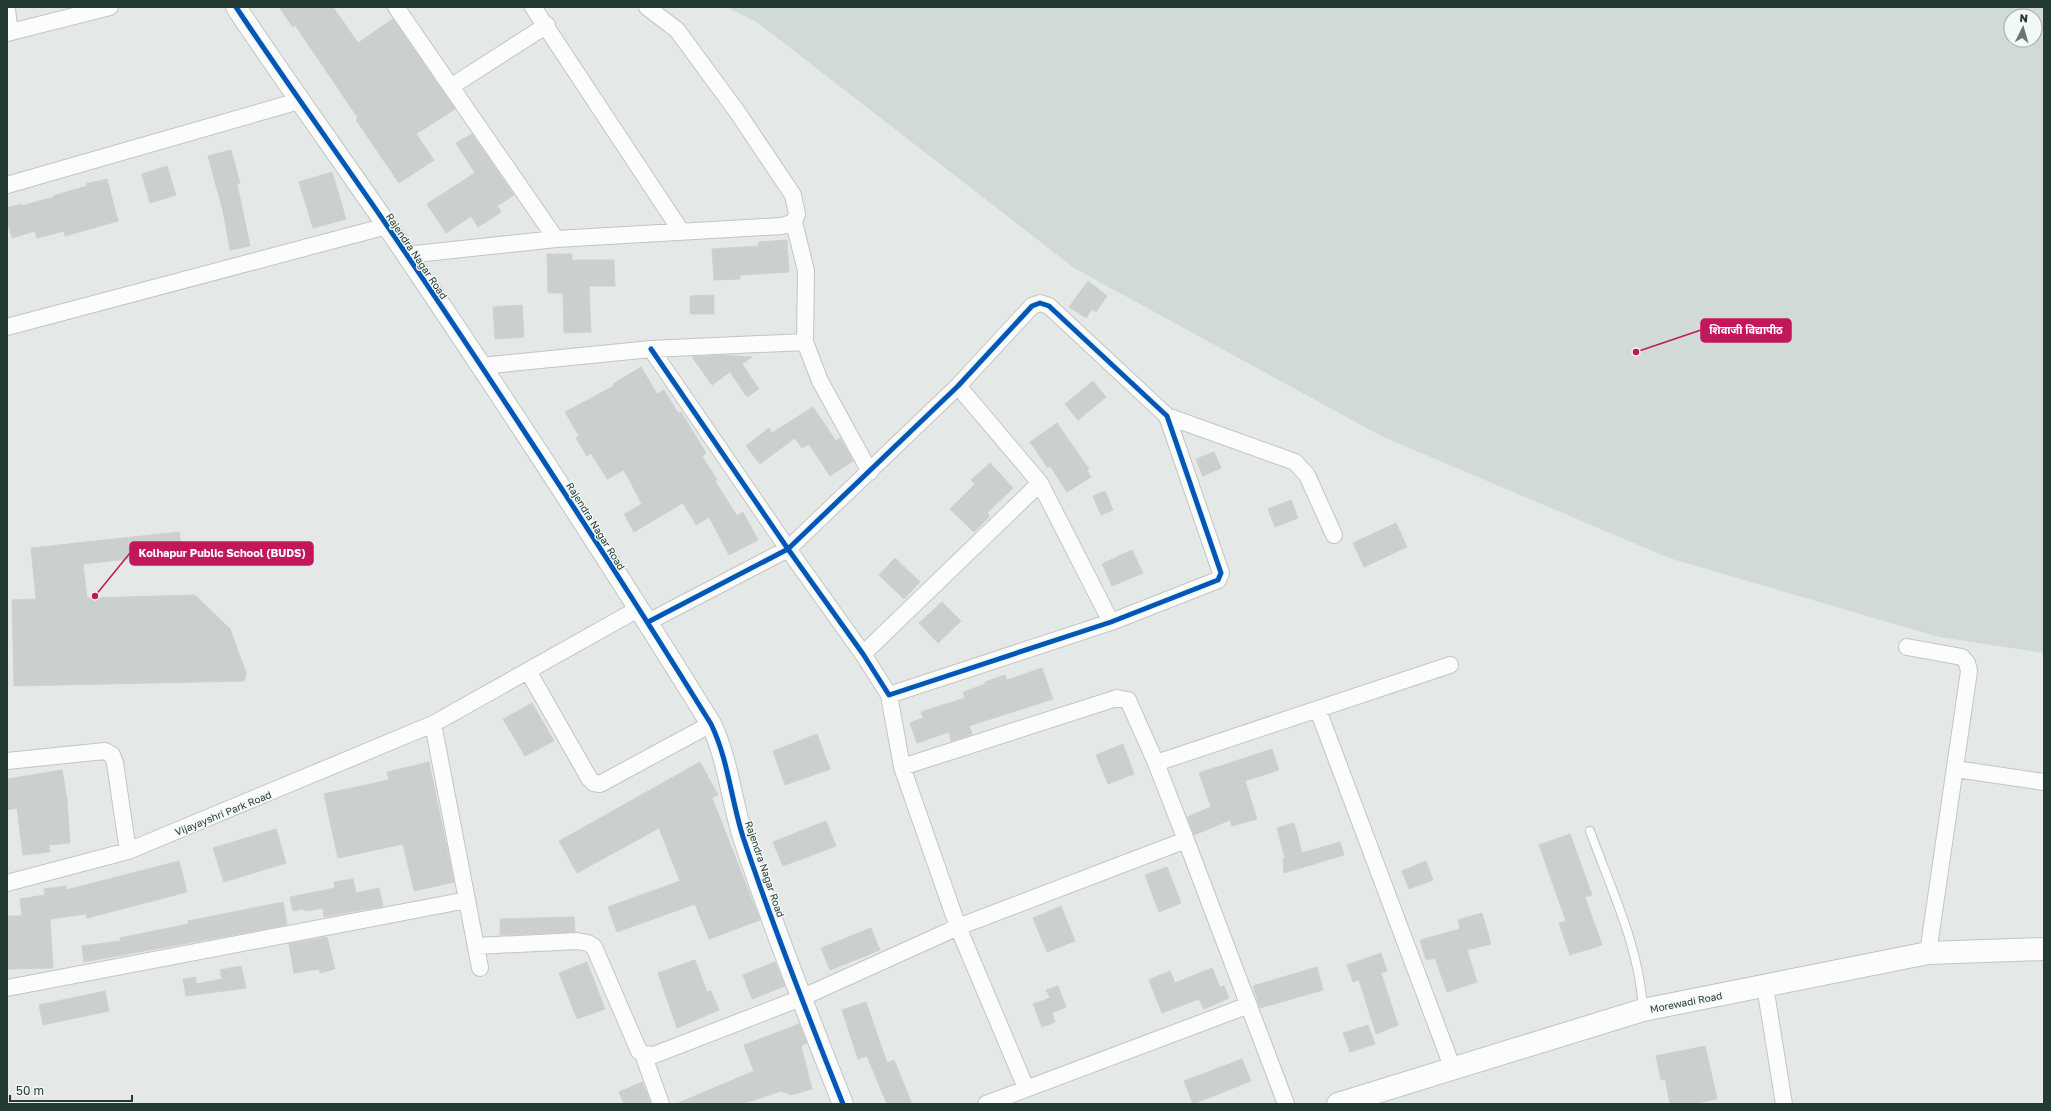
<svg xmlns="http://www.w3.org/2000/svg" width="2051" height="1111" font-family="'Golos Text','Noto Sans Devanagari',sans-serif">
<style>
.built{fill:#d2dad7;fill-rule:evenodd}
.building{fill:#cbd0ce;stroke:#cdd2d0}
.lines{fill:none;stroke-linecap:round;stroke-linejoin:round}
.service-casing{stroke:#c1c6c4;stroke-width:10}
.minor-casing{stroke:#c1c6c4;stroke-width:18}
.tertiary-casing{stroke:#c1c6c4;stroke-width:22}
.secondary-casing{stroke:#c0c6c4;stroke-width:24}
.service{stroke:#fbfcfb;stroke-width:8}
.minor{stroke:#fbfcfb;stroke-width:16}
.tertiary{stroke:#fbfcfb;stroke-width:20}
.secondary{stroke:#fbfcfb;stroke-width:22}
.cycleway-casing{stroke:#f2f8f5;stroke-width:8}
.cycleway{stroke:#0057b8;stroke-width:5}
.labels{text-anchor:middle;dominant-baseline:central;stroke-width:3;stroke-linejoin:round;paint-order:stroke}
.street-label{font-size:10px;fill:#243a34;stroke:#f2f8f5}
.leader{fill:none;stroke:#c2185b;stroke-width:1.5}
.callout-dot{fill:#c2185b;stroke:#f2f8f5;stroke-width:1.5}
.callout{fill:#c2185b;stroke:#c2185b;stroke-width:1.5}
.callout-label{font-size:11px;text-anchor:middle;font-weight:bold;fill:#fff}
</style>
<rect width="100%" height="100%" fill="#e4e9e7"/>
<path class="built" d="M727 7H2044V653L1939 637 1669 558 1381 436 1074 268 758 23ZM2011 16H2035V40H2011Z"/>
<path class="building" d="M279 7H333L358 43 393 19 455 109 416 134 434 160 399 183 356 120 358 118 295 25 293 27Z
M472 134 514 195 497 206 501 212 478 227 471 216 446 233 427 204 475 173 456 143Z
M231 150 240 183 237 184 250 246 230 250 223 211 208 156Z
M167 166 176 195 150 203 142 174Z
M332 172 346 219 313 228 299 182Z
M107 179 118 221 65 236 64 231 37 238 35 231 12 238 7 219V208L21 204V206L54 197 53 196 87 186 86 184Z
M787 240 789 272 740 275V279L714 280 712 249 759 246 758 242Z
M547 254H572V260H614L615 286H589L591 332 564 333 563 293H548Z
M1088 281 1107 296 1096 312 1092 309 1086 318 1069 307Z
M714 295V314H690V296Z
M522 305 524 337 495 339 493 307Z
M722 355 752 357 742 364 759 389 747 397 730 372 712 385 692 357Z
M641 367 657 394 664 390 678 413 681 412 706 453 702 456 717 480 715 481 737 516 743 512 758 540 729 555 709 517 696 525 683 503 634 532 624 514 642 504 624 470 607 479 591 453 587 456 576 438 579 436 565 412 614 386 613 384Z
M1093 381 1106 397 1078 420 1065 404Z
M813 407 836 441 840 438 853 461 830 476 809 444 802 448 795 438 760 464 746 446 769 428 772 433Z
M1057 423 1089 469 1087 470 1091 477 1067 492 1050 466 1048 468 1030 442Z
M1214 452 1221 468 1203 476 1196 459Z
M990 463 1013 488 987 513 990 516 974 532 950 509 975 484 971 480Z
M1105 491 1113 510 1101 515 1093 496Z
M1291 500 1298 518 1275 527 1268 509Z
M1396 523 1407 547 1364 567 1353 543Z
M179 532 182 553 83 564 87 598 195 595 230 629 246 673 244 681 14 686 12 600 36 599 31 548Z
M1132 550 1143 573 1112 586 1102 564Z
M895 558 920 582 904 599 879 575Z
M942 602 961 621 938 643 919 623Z
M1042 668 1053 699 969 726 972 734 971 735 951 741 949 732 917 743 910 723 923 718 921 712 965 698 963 692 986 684 985 682 1005 675 1007 680Z
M532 703 554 741 525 756 503 719Z
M817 734 830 769 785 785 773 751Z
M1123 744 1134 774 1108 784 1096 755Z
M1272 749 1279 770 1245 781 1257 819 1232 826 1230 820 1194 835 1187 817 1211 807 1199 773Z
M429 762 454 882 414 891 403 844 338 858 324 794 389 780 387 772Z
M700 762 718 795 712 798 760 920 709 939 695 904 617 932 608 907 680 881 659 828 577 873 559 841Z
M62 770 67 800 70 843 49 845 50 852 23 855 17 808 7 810V779Z
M826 821 836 846 783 866 773 842Z
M1294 823 1302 853 1340 842 1344 855 1284 873 1283 859 1285 858 1277 828Z
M276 829 286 863 224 882 213 848Z
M1570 834 1592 895 1585 897 1602 945 1570 955 1559 923 1566 921 1539 845Z
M179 861 187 892 87 918 86 914 50 919 53 968 7 969V916H22L20 899 45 895 44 889 66 886V890Z
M1426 861 1433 880 1409 889 1402 871Z
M1167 867 1181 903 1159 912 1145 875Z
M353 879 356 893 379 888 383 906 324 917 323 908 306 911 302 909 293 911 290 897 335 888 334 882Z
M283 902 287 925 84 962 82 946 121 941 120 938 188 924V921Z
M1061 906 1075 941 1047 952 1033 918Z
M1482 913 1491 944 1467 950 1477 982 1447 992 1435 958 1426 960 1420 940 1460 929 1458 920Z
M574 917 575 932 500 935V919Z
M871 928 880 950 830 970 821 948Z
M327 937 335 969 320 973 319 969 294 973 289 944Z
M1381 953 1387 971 1381 973 1398 1025 1376 1034 1359 980 1353 982 1347 965Z
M695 960 707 992 711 991 719 1010 677 1028 658 973Z
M587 962 605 1009 577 1019 559 973Z
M775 962 785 986 752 999 743 975Z
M241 966 246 988 186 996 183 979 196 977V984L222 979 220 970Z
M1317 967 1323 990 1260 1008 1253 986Z
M1212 968 1220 987 1224 986 1229 998 1204 1009 1199 999 1162 1013 1149 980 1170 971 1175 983Z
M1058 986 1066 1007 1052 1013 1055 1022 1042 1027 1033 1004 1050 998 1046 990Z
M105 991 109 1011 43 1025 39 1005Z
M866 1002 887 1063 894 1060 912 1104H887L867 1056 858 1059 842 1010Z
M799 1024 807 1043 801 1046 812 1089 791 1095 781 1091 742 1104H676L754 1071 744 1045Z
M1368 1025 1375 1044 1350 1052 1343 1033Z
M1705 1046 1717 1099 1692 1104H1670L1665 1079 1661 1080 1656 1056Z
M1242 1059 1251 1081 1193 1104 1184 1081Z
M642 1082 651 1104H624L619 1092Z"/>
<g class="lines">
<g class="service-casing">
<path id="service" d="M1590 831C1611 889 1640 948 1643 1010"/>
</g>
<g class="minor-casing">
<path id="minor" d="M396 7 556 239 782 226 794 222
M533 7 681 231
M647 7 677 30 738 113 793 195 797 214 794 222 806 271 805 342 820 381 870 472
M7 10 10 32
M7 33 110 7
M452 86 547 25
M7 185 299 101
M406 255 556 239
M7 327 387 226
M481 366 651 349 805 342
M958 386 1040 483 1111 622
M1167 416 1295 462 1307 475 1334 535
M648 622 788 549 958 386 1032 306 1040 303 1049 306 1167 416 1221 573 1218 580 1111 622 889 695 863 654 788 549 651 349
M1907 647 1962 657 1967 663 1969 671 1928 953
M863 654 1040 483
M528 671 589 778 594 783 600 784 711 724
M889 695 902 767 958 927 1026 1088
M1318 710 1453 1069
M7 761 105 751 112 755 115 763 128 851
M902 767 1117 698 1128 700 1156 763
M1956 769 2044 782
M1186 840 1286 1104
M7 883 128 851 433 724
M467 900 480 968
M476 946 577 941 588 943 594 947 639 1051 643 1054 654 1055 801 998 958 927 1186 840 1156 763 1450 665
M1765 986 1784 1104
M7 988 467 900 433 724 638 609
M643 1054 661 1104
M986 1104 1249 1005"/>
</g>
<g class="tertiary-casing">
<path id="tertiary" d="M236 7C285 81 338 154 388 227 499 391 607 556 711 724 728 759 731 799 743 837 773 927 808 1016 843 1104"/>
</g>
<g class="secondary-casing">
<path id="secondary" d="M1338 1104 1643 1010 1928 953 2044 949"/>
</g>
<use href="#service" class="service"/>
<use href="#minor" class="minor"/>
<use href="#tertiary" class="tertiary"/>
<use href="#secondary" class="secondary"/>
<g class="cycleway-casing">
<path id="cycleway" d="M236 7C285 81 338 154 388 227 499 391 607 556 711 724 728 759 731 799 743 837 773 927 808 1016 843 1104
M648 622 788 549 958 386 1032 306 1040 303 1049 306 1167 416 1221 573 1218 580 1111 622 889 695 863 654 788 549 651 349"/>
</g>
<use href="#cycleway" class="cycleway"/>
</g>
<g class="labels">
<g class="street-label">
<text transform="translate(417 256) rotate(56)">Rajendra Nagar Road</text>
<text transform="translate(596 526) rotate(58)">Rajendra Nagar Road</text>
<text transform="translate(223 813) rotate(-22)">Vijayayshri Park Road</text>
<text transform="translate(765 869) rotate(71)">Rajendra Nagar Road</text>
<text transform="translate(1686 1002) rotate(-11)">Morewadi Road</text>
</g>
</g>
<path class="leader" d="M1636 352L1701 330M95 596L130 553"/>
<g class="callout-dot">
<circle cx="1636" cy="352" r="4"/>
<circle cx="95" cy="596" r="4"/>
</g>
<g class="callout">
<rect x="1701" y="319" width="90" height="23" rx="4"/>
<rect x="130" y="542" width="183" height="23" rx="4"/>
</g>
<g class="callout-label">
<text x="1746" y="334">शिवाजी विद्यापीठ</text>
<text x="222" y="557">Kolhapur Public School (BUDS)</text>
</g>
<rect width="2051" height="1111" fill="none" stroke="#243a34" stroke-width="16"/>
<g transform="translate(2023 28) rotate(5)"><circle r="19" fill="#f2f8f5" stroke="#a0aca8"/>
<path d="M0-3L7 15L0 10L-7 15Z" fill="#677773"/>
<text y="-6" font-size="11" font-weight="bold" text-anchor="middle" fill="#243a34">N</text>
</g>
<path d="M10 1095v6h122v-6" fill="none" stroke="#243a34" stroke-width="2"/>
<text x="16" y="1095" font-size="12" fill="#243a34" stroke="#f2f8f5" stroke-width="3" paint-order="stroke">50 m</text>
</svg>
